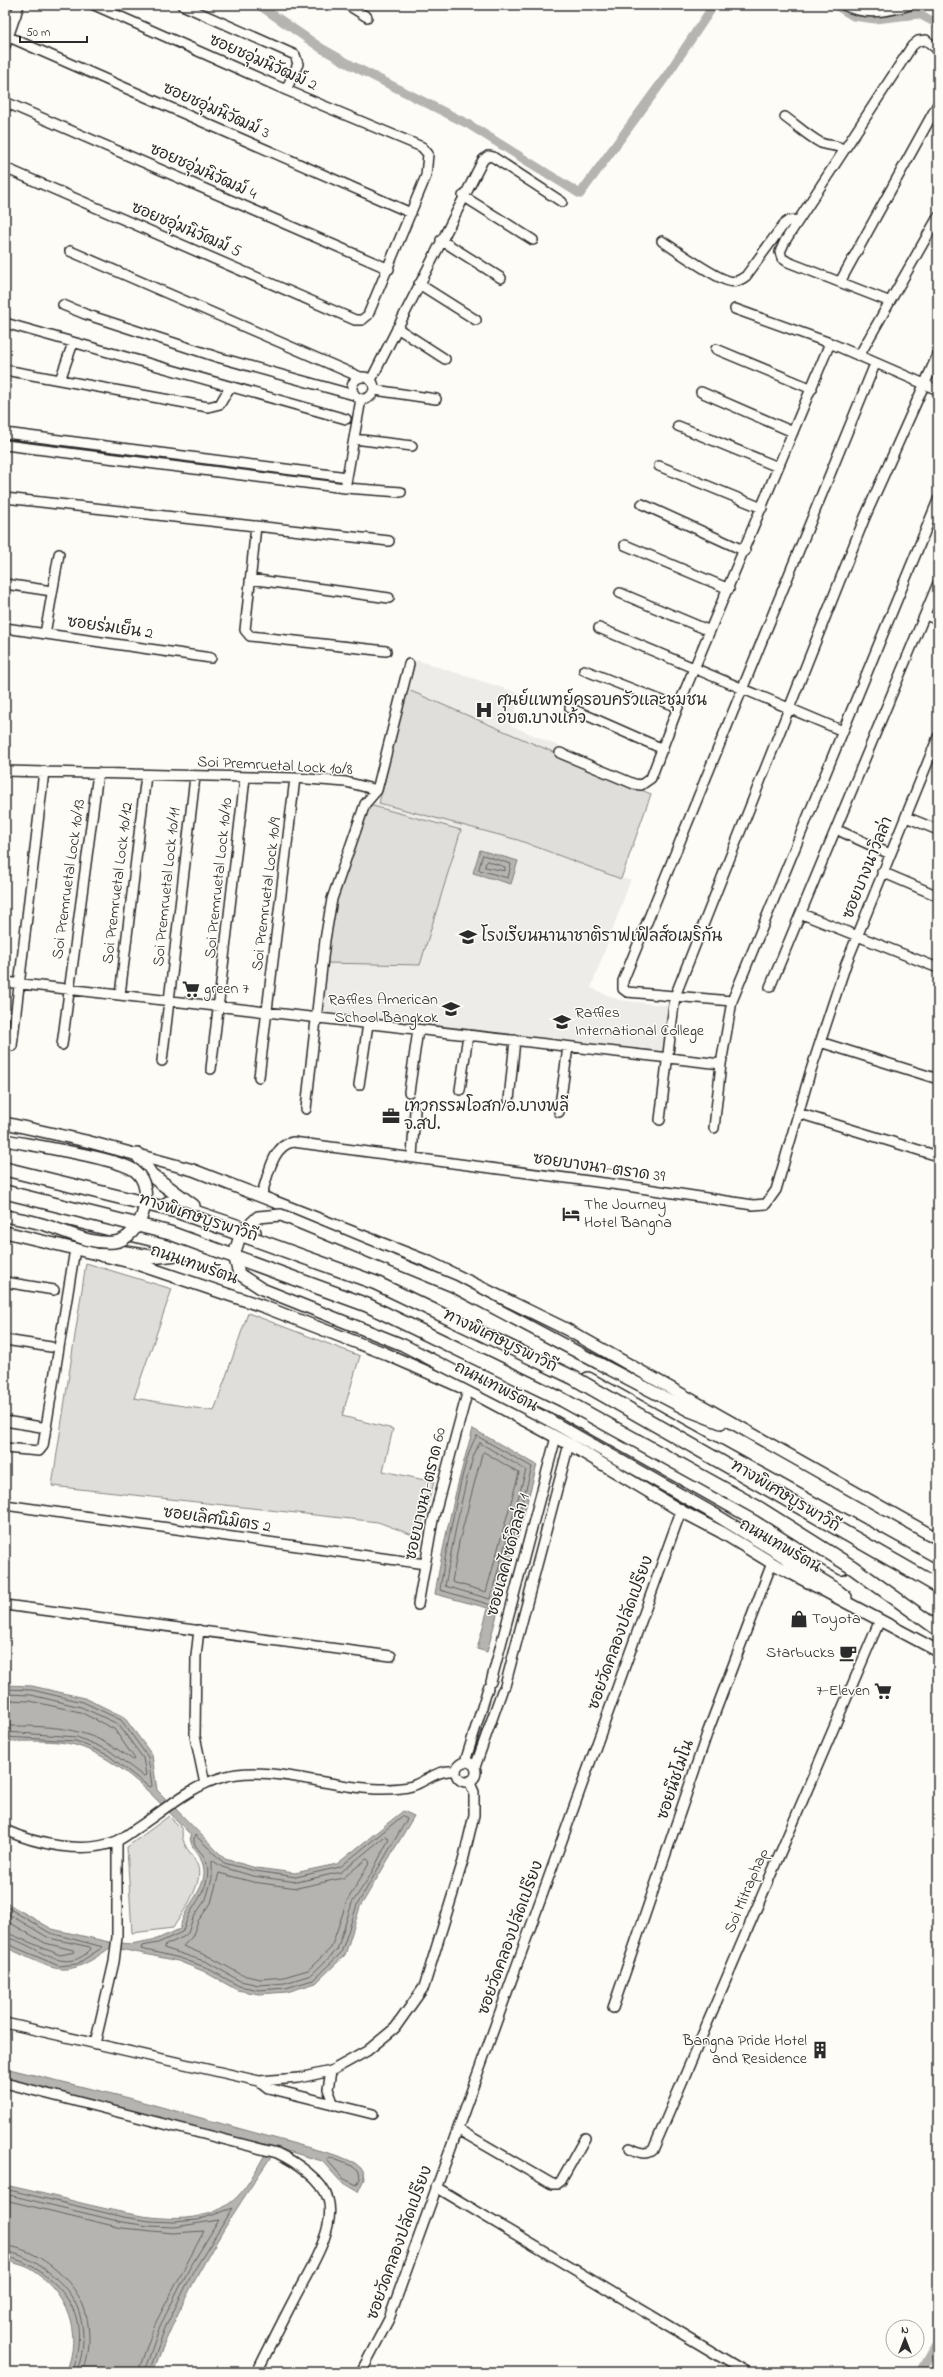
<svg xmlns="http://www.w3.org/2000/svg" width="943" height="2377" font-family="'Indie Flower','Playpen Sans Thai',sans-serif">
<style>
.built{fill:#edece8}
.green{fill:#dfdeda;stroke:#858482}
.water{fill:#b5b4b1;stroke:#7e7d7b}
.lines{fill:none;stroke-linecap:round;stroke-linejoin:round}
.shore{stroke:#626261;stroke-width:1}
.canal{stroke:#b5b4b1;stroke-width:9}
.minor-casing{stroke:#2b2b2b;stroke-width:12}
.major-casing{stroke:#2b2b2b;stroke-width:14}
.highway-casing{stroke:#2b2b2b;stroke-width:16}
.minor{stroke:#fdfcf7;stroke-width:9}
.major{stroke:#fdfcf7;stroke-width:11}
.highway{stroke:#fdfcf7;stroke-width:13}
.major-bridge-casing{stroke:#2b2b2b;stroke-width:14;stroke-linecap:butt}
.highway-bridge-casing{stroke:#2b2b2b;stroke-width:16;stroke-linecap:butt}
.major-bridge{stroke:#fdfcf7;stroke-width:11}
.highway-bridge{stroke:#fdfcf7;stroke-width:13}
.labels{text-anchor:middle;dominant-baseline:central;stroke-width:3;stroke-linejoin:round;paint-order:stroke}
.street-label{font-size:16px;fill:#2b2b2b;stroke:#fdfcf7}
.poi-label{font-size:16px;fill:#2b2b2b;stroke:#fdfcf7;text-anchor:start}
</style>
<rect width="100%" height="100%" fill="#fdfcf7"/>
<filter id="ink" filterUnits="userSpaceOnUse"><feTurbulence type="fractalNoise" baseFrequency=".025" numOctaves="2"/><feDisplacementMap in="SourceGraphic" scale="8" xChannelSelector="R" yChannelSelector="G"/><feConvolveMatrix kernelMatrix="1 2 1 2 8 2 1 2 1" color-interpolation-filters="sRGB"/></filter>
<g filter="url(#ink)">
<path class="built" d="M416 660 521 694 510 725 563 748 559 756 406 689Z
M372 801 518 840 621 879H631L591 988 619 1000 671 1006 666 1057 317 1015 326 959 364 807Z"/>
<path class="green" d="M406 689 651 794 621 879 518 840 379 803 395 740Z
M369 805 461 830 420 965 325 963 328 922Z
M86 1263 172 1289 134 1398 214 1411 248 1313 360 1356 342 1416 393 1429 383 1471 434 1482 418 1537 378 1522 52 1486Z
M169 1816 182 1829C182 1846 188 1848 196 1862 207 1881 182 1913 173 1928L132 1933 127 1847Z"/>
<path class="water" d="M480 850 518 861 511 884 473 873Z
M473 1429 537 1465 487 1652 477 1649 488 1608 435 1594C444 1538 457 1484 473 1429Z
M5 1685 32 1686 85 1698 124 1717 152 1755 157 1790 225 1859 256 1868 295 1873 337 1864 403 1811 414 1816 360 1907 345 1955 316 1983 287 1992 259 1994 237 1990 203 1971 178 1961 111 1947C62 1983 56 1969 5 1947V1902L52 1929 109 1942 131 1944 157 1939 180 1929C181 1924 182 1919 185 1914 192 1899 210 1882 202 1862 197 1849 190 1849 190 1834 157 1800 122 1759 75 1745 54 1739 27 1742 5 1741Z
M5 2068 125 2097 339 2156 355 2163 363 2170 364 2179 358 2192 341 2182 322 2161 277 2148C228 2219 183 2292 153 2372H66C83 2333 67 2291 31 2269 24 2265 13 2263 5 2260V2185C32 2191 58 2197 85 2204 130 2214 199 2234 237 2197 250 2184 260 2162 270 2146L5 2078Z"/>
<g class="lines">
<path class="shore" d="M483 855 511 864 508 878 479 870Z
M487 861 505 867V871L485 867Z
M477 1436 532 1467 493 1608 488 1604 440 1590C443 1567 464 1448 477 1436Z
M480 1443 526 1470 490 1599 445 1586C449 1564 468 1455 480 1443Z
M484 1452 519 1473 486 1592 452 1582 459 1542 482 1454Z
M5 1689 32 1690 83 1702 121 1720 148 1757 152 1786 149 1787 108 1755 76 1741 5 1737
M5 1694 31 1695 81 1707 118 1724 143 1758 146 1775 143 1776 110 1751 77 1737 5 1732
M5 1700 30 1701 80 1712 114 1729 135 1759 133 1760C89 1727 58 1726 5 1726
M403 1816 407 1819 357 1905 341 1953 313 1980 286 1988 259 1990 239 1986 205 1967 180 1958 141 1949 142 1946 158 1943 182 1932C185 1927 186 1921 189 1915 198 1899 213 1882 206 1861 203 1851 190 1846 195 1835L224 1863 255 1871 296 1877 340 1867Z
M386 1836 389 1839 370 1876 352 1903 337 1950 311 1975 285 1983 259 1985 240 1981 207 1962 164 1948V1946L183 1937 188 1933 193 1918 206 1899 212 1879V1860L222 1867 253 1876 297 1882 341 1872Z
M367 1859 370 1862 347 1901 331 1948 308 1970 284 1977 260 1979 242 1975 210 1957 183 1946 192 1937 198 1921 211 1903 219 1873 253 1882 297 1888 343 1878Z
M5 1906 50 1933 103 1947 77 1964 59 1966 5 1943
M5 1912 49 1938 90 1947 91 1949C62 1980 34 1940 5 1938
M5 1920 45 1943 73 1950 75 1952 60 1955 5 1932
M329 2157 352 2166 359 2172 360 2179 357 2185 344 2179 327 2160Z
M5 2189 123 2217 150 2221 174 2222 198 2220 233 2208 193 2272 165 2328 149 2372
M5 2194 122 2222 149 2226 175 2227 219 2220 189 2269 160 2326 144 2372
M5 2200 122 2228 173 2233 204 2231 155 2324 138 2372
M5 2246C35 2247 72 2278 83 2305 91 2325 91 2353 83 2372
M5 2252C31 2253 69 2284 78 2309 85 2329 85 2353 76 2372
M5 2257C32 2260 62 2285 73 2309 82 2328 79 2354 71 2372"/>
<path class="canal" d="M259 5 321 48 351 65 468 124 580 194 667 75 714 5
M835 5 853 16 875 19 919 14 938 24
M921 2372 938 2342"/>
<g class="minor-casing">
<path id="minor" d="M182 5 295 55 298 64 286 90
M348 5 367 17
M844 5C864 16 888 12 910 5
M5 13 16 15
M9 37 411 213
M5 46 19 5
M5 102 389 269
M785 117C796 125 808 136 821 143 830 147 835 143 844 150
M5 168 355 320H362L368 315 426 176 428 154 422 147 286 90 94 5
M463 196 533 240
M441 240 501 278
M662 241C676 250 715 278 729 281 736 283 741 280 746 276L784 224 788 221 798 220
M70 251 360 377
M840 282 938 104
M419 284 476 320
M888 301 788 262 782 258 780 252 785 241 912 46 918 41 926 40 938 50
M63 305 85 314 217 357 354 395
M735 309 830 343 938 390
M5 323 346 419
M397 328 445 359
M716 349 812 389
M859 356 938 217
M5 370 208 407 220 404 230 387
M352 388a11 11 0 1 1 22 0a11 11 0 1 1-22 0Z
M60 380 73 343
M371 380 483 160 488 156 493 157 562 202
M375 390 436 399
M701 392 793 432
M678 426 778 467
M5 433 347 477
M354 439 412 446
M5 445 345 488 401 492
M659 466 762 508
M346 483 361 399
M5 498 389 541
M642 504 745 551
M256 526 245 630 250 636 386 651
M625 545 729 589
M250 579 389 598
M5 584 52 591
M620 593 710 631
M926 615 938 620
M5 628 211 658
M599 628 843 731
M45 634 59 554
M584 670 678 707
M570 708 663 749
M560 753 634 784 641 785 651 778 678 707 830 343
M5 771 295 778 346 782 377 790
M906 817 938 830
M842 832 890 854
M882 872 938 896
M802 914 938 968
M5 982 721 1064
M770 987 938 583
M120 995 146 775
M732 1001 627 992 623 989V981L875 364
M820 1042 938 1079
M62 1045 98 773
M12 1046 44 771
M162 1061 195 777
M211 1069 245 778
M259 1077 295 778
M359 1085 368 1024
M460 1090 468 1035
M409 1092 418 1030
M509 1100 515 1040
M306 1109 325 940 332 899 365 804 377 790 409 664
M559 1112 568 1047
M798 1113 938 1156
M660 1120 675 996 865 517 938 354
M714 1128 721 1064 732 1001 938 500
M412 1157 415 1110
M261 1196C268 1178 272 1145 293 1142L627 1186 753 1205 766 1204 776 1190 810 1073 846 964 938 737
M5 1282 54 1290
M5 1340 51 1347
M5 1421 47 1428
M5 1448 39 1451 43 1446 75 1249
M5 1505 425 1564
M5 1605 391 1656
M418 1605 433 1520 468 1390
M199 1630 196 1656 195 1736 205 1784
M491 1682 556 1437
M505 1686 569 1444
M465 1762 488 1688
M456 1772a10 10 0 1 1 20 0a10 10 0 1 1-20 0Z
M475 1767 502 1691
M5 1830C36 1844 84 1855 117 1841 124 1838 131 1832 137 1828 164 1810 191 1786 223 1777 268 1763 335 1790 382 1789 391 1789 402 1789 412 1786 427 1781 438 1769 456 1771
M613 2008 708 1731 772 1563
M5 2023 259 2081 299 2078 331 2071 367 2051 395 2028 424 1987 463 1861 474 1815V1792L469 1781
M95 2044 114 1962 117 1937V1841
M331 2071 328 2089 334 2105
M259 2081 268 2088 373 2114
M5 2083 277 2153C294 2161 322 2179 328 2199 337 2230 307 2273 293 2301 281 2324 269 2348 257 2372
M459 2130 552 2184H557L561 2181 585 2138
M630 2148C637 2152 646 2156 653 2150L880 1620
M436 2187 746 2372
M361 2372 389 2319 681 1511"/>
</g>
<g class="major-casing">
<path id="major" d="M5 1123 86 1141 193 1170 429 1262 566 1329 938 1539
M5 1232 134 1263 262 1306 384 1353 468 1390 569 1444 681 1511 721 1532 772 1563 938 1651
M598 1363 690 1411 721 1423
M549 1420 711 1512 832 1586 846 1597"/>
</g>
<g class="highway-casing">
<path id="highway" d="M138 1155 151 1175 193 1206
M5 1203 167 1243 363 1316 560 1409 842 1568
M168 1203 254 1232
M103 1255 113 1251 151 1257 186 1253
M588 1379 938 1573"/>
</g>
<use href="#minor" class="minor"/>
<use href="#major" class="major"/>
<use href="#highway" class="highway"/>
<g class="major-bridge-casing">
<path id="major-bridge" d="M5 1140C30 1145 119 1158 135 1171 157 1188 142 1239 114 1242 88 1245 63 1229 38 1223 27 1220 16 1218 5 1216
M549 1420 403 1345 262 1289 239 1274 234 1255 241 1233 258 1217 281 1215 453 1286 598 1363"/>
</g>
<g class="highway-bridge-casing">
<path id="highway-bridge" d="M5 1169 176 1211 376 1283 574 1378 938 1586
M5 1192 170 1233 367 1305 563 1400 760 1509 852 1567 938 1629"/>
</g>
<use href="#major-bridge" class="major-bridge"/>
<use href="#highway-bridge" class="highway-bridge"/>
</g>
</g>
<defs>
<g id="hospital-bare" transform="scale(1.38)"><path d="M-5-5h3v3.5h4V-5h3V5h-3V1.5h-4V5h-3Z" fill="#2b2b2b" stroke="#fdfcf7" stroke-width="2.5" paint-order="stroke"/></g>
<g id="university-bare" transform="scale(1.38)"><path d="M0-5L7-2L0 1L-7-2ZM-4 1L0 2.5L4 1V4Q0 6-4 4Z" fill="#2b2b2b" stroke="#fdfcf7" stroke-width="2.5" paint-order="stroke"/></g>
<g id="supermarket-bare" transform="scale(1.38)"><path d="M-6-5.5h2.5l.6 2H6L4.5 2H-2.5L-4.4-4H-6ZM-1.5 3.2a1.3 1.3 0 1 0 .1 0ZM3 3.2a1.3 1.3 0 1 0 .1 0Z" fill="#2b2b2b" stroke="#fdfcf7" stroke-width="2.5" paint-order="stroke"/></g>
<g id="school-bare" transform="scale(1.38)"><path d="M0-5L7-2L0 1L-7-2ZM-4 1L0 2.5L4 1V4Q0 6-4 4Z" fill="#2b2b2b" stroke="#fdfcf7" stroke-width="2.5" paint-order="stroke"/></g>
<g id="office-bare" transform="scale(1.38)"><path d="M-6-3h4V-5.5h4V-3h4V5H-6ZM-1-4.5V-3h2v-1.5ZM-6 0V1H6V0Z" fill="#2b2b2b" stroke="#fdfcf7" stroke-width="2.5" paint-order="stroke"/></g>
<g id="hotel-bare" transform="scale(1.38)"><path d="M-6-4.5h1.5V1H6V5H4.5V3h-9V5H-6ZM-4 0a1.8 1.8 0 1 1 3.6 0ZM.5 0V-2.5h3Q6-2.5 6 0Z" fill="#2b2b2b" stroke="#fdfcf7" stroke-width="2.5" paint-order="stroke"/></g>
<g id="shop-bare" transform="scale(1.38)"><path d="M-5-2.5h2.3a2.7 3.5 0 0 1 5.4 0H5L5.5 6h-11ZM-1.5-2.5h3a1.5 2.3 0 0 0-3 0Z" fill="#2b2b2b" stroke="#fdfcf7" stroke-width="2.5" paint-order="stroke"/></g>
<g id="cafe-bare" transform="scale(1.38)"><path d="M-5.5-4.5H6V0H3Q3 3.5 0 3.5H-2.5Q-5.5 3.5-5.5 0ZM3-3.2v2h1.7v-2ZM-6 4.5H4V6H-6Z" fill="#2b2b2b" stroke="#fdfcf7" stroke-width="2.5" paint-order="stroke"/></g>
<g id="building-bare" transform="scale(1.38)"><path d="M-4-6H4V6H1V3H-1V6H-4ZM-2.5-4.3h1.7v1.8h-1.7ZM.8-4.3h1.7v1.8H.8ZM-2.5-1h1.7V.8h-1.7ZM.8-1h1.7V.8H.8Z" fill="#2b2b2b" stroke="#fdfcf7" stroke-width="2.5" paint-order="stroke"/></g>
</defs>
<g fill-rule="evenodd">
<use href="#hospital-bare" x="484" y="710"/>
<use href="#university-bare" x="468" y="937"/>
<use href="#supermarket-bare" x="191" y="989"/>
<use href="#school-bare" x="451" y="1009"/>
<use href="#university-bare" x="562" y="1022"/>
<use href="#office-bare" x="391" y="1116"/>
<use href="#hotel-bare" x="571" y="1214"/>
<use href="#shop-bare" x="799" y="1619"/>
<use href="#cafe-bare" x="848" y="1653"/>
<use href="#supermarket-bare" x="883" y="1691"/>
<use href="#building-bare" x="820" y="2050"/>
</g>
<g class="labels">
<g class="street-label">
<text transform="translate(263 63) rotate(24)">ซอยชอุ่มนิวัฒม์ 2</text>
<text transform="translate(216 111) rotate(24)">ซอยชอุ่มนิวัฒม์ 3</text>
<text transform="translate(203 172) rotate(24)">ซอยชอุ่มนิวัฒม์ 4</text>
<text transform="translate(186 230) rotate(23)">ซอยชอุ่มนิวัฒม์ 5</text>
<text transform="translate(110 628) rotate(8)">ซอยร่มเย็น 2</text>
<text transform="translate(275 766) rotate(3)">Soi Premruetal Lock 10/8</text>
<text transform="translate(868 868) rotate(-68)">ซอยบางนาวิลล่า</text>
<text transform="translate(219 878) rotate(-84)">Soi Premruetal Lock 10/10</text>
<text transform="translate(69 879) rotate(-82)">Soi Premruetal Lock 10/13</text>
<text transform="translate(118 883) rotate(-83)">Soi Premruetal Lock 10/12</text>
<text transform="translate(167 887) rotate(-84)">Soi Premruetal Lock 10/11</text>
<text transform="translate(267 894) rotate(-83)">Soi Premruetal Lock 10/9</text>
<text transform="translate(599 1168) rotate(8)">ซอยบางนา-ตราด 39</text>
<text transform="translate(198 1218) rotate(18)">ทางพิเศษบูรพาวิถี</text>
<text transform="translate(194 1265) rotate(19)">ถนนเทพรัตน</text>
<text transform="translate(500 1341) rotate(26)">ทางพิเศษบูรพาวิถี</text>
<text transform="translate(496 1387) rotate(27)">ถนนเทพรัตน</text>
<text transform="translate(426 1494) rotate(-77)">ซอยบางนา-ตราด 60</text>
<text transform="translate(785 1496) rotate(31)">ทางพิเศษบูรพาวิถี</text>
<text transform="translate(217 1520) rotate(8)">ซอยเลิศนิมิตร 2</text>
<text transform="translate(780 1546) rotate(30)">ถนนเทพรัตน</text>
<text transform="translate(509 1555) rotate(-75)">ซอยเลคไซด์วิลล่า 1</text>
<text transform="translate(621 1633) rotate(-70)">ซอยวัดคลองปลัดเปรียง</text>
<text transform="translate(676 1780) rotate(-71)">ซอยนีชโมโน</text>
<text transform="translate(747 1891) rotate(-67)">Soi Mitraphap</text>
<text transform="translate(511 1938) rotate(-70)">ซอยวัดคลองปลัดเปรียง</text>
<text transform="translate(400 2243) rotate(-70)">ซอยวัดคลองปลัดเปรียง</text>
</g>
<g class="poi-label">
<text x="497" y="701">ศุนย์แพทย์ครอบครัวและชุมชน<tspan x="497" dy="18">อบต.บางแก้ว</tspan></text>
<text x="481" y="937">โรงเรียนนานาชาติราฟเฟิลส์อเมริกัน</text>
<text x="204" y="989">green 7</text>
<text x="438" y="1000" text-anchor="end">Raffles American<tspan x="438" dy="18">School Bangkok</tspan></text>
<text x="575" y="1013">Raffles<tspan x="575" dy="18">International College</tspan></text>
<text x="404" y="1107">เทวกรรมโอสก/อ.บางพลี<tspan x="404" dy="18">จ.สป.</tspan></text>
<text x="584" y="1205">The Journey<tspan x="584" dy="18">Hotel Bangna</tspan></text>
<text x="812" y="1619">Toyota</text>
<text x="835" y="1653" text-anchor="end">Starbucks</text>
<text x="870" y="1691" text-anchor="end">7-Eleven</text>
<text x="807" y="2041" text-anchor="end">Bangna Pride Hotel<tspan x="807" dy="18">and Residence</tspan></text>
</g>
</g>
<rect width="943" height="2377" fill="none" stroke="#fdfcf7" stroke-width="20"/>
<rect x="10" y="10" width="923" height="2357" fill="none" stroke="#2b2b2b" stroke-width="1.5" filter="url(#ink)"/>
<g transform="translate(905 2339)"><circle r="19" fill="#fdfcf7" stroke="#a9a8a5"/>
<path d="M0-3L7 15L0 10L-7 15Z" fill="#2b2b2b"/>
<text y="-6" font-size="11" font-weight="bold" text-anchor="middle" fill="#2b2b2b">N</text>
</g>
<path d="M20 36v6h67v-6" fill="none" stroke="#2b2b2b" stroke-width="2"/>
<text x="26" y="36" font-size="12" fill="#2b2b2b" stroke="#fdfcf7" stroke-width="3" paint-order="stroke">50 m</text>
</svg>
